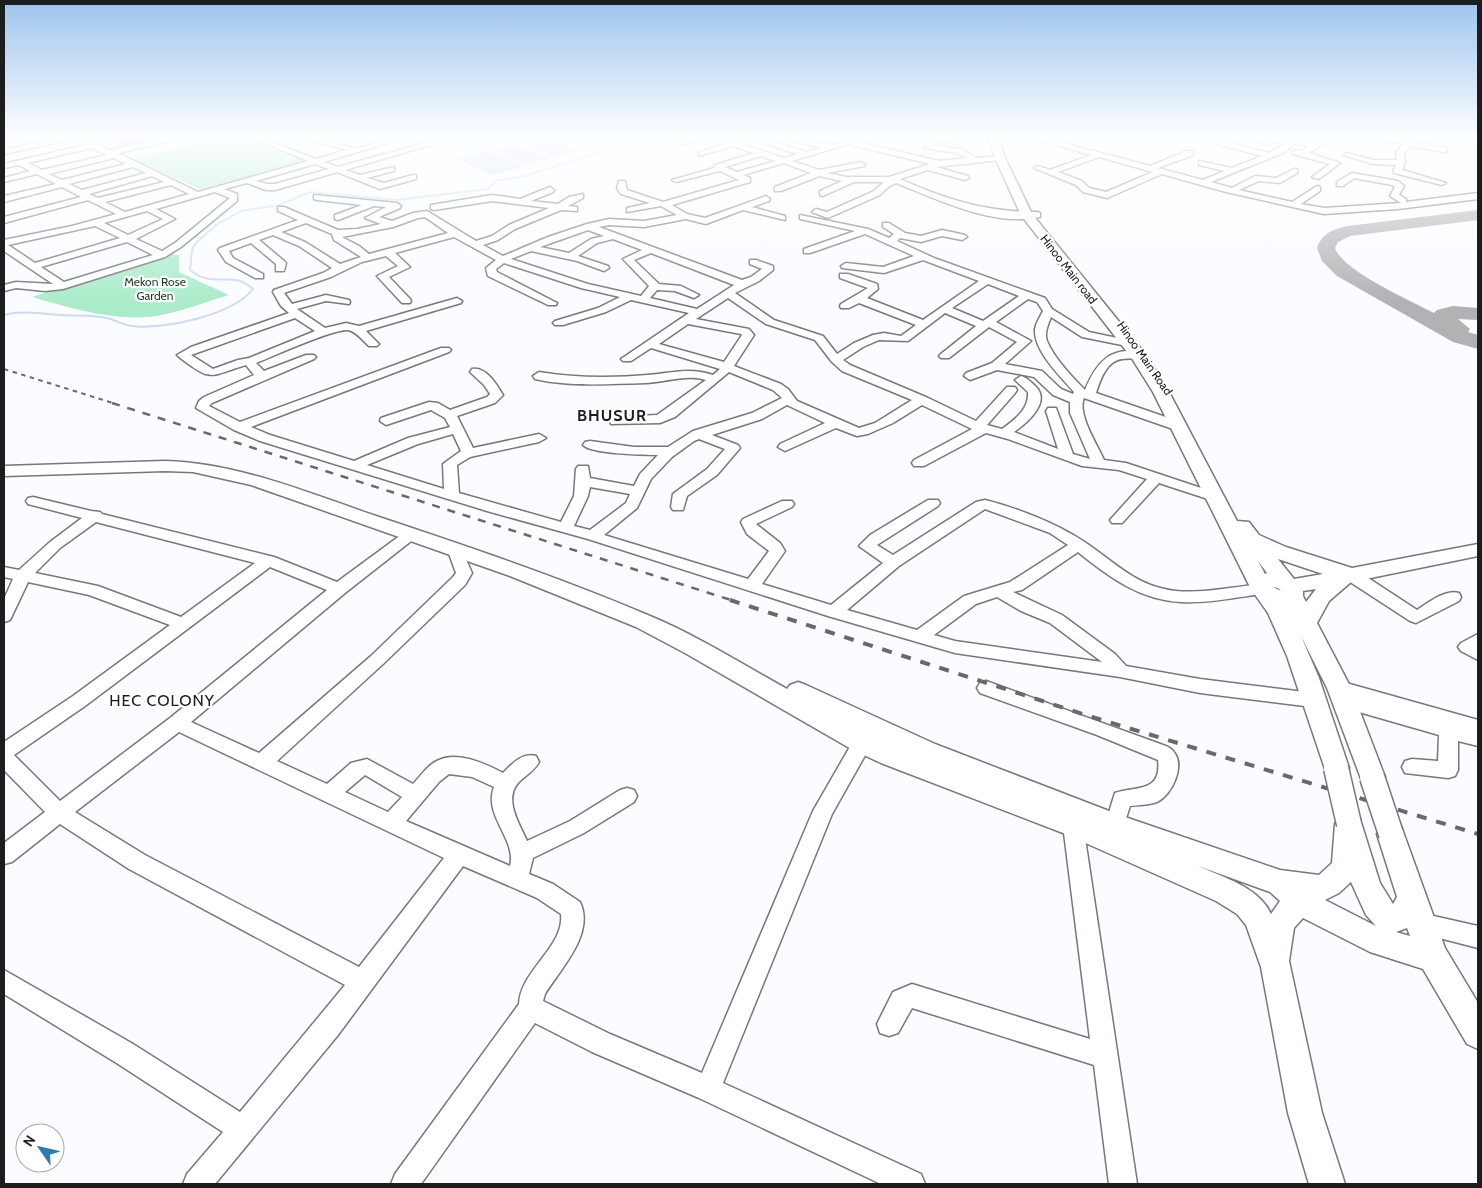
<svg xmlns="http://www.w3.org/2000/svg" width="1482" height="1188" font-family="Cabin,sans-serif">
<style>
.green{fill:#aaecca}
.water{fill:#ccdbf5}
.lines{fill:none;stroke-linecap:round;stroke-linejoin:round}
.stream{stroke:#ccdbf5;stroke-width:2}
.taxiway{fill:#b0b2b4;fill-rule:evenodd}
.minor-casing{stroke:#76787c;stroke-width:3}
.major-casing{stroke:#76787c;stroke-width:3}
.minor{fill:#fff;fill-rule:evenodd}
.major{fill:#fff;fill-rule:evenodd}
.rail-far2{stroke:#67696a;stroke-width:2;stroke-dasharray:4.5 4.5;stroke-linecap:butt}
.rail-far1{stroke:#67696a;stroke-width:2.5;stroke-dasharray:8 8;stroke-linecap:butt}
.rail{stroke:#67696a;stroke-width:4;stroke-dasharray:10 10;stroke-linecap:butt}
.major-bridge-casing{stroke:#76787c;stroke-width:27;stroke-linecap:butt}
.major-bridge{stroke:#fff;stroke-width:24}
.wall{fill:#d597b9}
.shaded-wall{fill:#ae7b96}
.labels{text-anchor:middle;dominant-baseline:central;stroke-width:4.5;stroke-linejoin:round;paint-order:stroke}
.far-street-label{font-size:12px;fill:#1c1d1e;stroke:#fff}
.far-park-label{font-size:12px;fill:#193c2c;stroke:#fff}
.far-district-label{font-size:16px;font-weight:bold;letter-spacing:1px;fill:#1c1d1e;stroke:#fff}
.neighbourhood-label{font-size:16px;letter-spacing:1px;fill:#1c1d1e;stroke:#fff}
</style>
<rect width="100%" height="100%" fill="#fafcff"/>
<path class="green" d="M219 137H242L304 161 200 189 133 159Z
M168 254 179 255V272L229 295C205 302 180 312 156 316 116 322 70 308 32 297Z"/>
<path class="water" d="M539 137H544L581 150 556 157 518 143Z
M514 144 551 158 527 165 490 150Z
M487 151 525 166 494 175 456 159Z"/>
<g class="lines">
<path class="stream" d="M4 315C23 310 41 314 61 315 76 316 92 315 107 318 115 320 123 325 132 326 164 330 233 315 253 289 233 269 214 290 190 270L192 250 195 244 216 225 241 211 279 205 310 192 397 200 488 189 496 181 525 176 620 146 618 143 595 137"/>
<path class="taxiway" d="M1478 210V220L1350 236 1338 242 1335 248C1343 271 1411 301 1434 313L1437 310 1453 306 1478 308V320L1458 319 1470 329 1468 332 1478 335V349L1453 342 1337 276 1322 261 1317 248C1322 233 1334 229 1348 226Z"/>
<g class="minor-casing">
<path id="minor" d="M64 137H80L109 150 169 137H180V139L118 153 198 192 308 161 250 137H259L316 159 347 150 307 139V137C323 137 343 148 357 148 374 146 389 135 407 137L324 162 338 167 447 137H458L345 170 360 175 394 167V171L367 178 384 183 413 175H416V179L380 189 337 172 275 190H266L247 183 224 189 237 194V201L181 247 165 257 63 289 45 291 16 288 4 291V285L16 282 53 284 4 251V240L72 226 116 214 88 200 4 223V217L81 197 62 187 4 202V196L56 184 37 174 4 182V178L30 171 19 165 4 168V164L85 145 73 139 4 154V150ZM91 148 107 155 42 170 28 163ZM114 158 126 164 62 180 49 174ZM315 164 329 169 275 184H267L256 181ZM133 167 146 173 82 190 69 184ZM152 176 164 182 98 198 89 194ZM171 185 189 194 125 212 105 202ZM215 192 230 198 175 243 162 251 136 239 175 219 156 209ZM147 211 163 219 128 235 104 223ZM95 226 120 238 35 263 8 245ZM127 242 153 255 64 282 41 267Z
M697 137H707L684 145 680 143Z
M711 137C718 137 724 139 731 140 739 142 748 137 756 137L741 144 784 158 798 154 757 141 761 139 807 152 821 148 787 139V137C803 137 839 153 849 137H857L858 138 854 141 939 161 967 158 956 153 925 148V144L961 149 977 158 1003 156V160H1000L936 167 968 176 969 178 965 180 928 170 900 179C947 200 986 212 1037 212L1040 213V217C993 227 939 200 896 183L888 187 880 195 828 218 812 212 816 209 827 212 874 191 884 182H854L823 196 820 195V191L842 181 819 176 781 191H775V187L811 173 784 163 743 175 750 178V182L672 205 687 214 705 218 766 196 770 199 769 201 752 207 785 216V220L743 210 706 224 686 219 644 227 609 225 599 227 742 280 751 277 762 269 750 264V260H756L773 266V270L759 281 735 293 774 320 823 336 837 354 854 343 873 335 884 333 901 336 916 325 859 303 849 308H841L840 306 841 304 868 288 840 278V274H848L877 284 878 289 867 298 923 320 979 281 923 260 884 273 842 268 841 266 846 263 883 267 914 256 865 234 810 253H804V249L855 231 800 219V215L868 229 889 238 894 234 883 227V223H889L905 233 921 236 942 230 965 235 967 237 962 240 942 236 921 242 900 238 897 241 934 258 1045 298 1052 309 1089 332 1131 341 1133 343 1127 346 1082 337 1051 317C1048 325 1044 333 1047 341 1054 358 1072 377 1085 390 1096 363 1111 345 1142 353L1144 355 1142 357C1135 359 1129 358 1122 359 1106 361 1100 381 1096 393L1183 423 1185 426 1183 429H1173L1084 398C1077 414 1097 444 1104 460L1126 463 1219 494 1221 497 1219 500 1214 501 1159 483 1122 523H1112L1110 520 1147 479 1119 470 1082 466 1008 439 986 433 924 466H914L912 463 914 460 972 429 922 405 893 423 868 434 857 436 836 428 785 451 778 447 780 444 825 423 787 405 762 419 712 435 738 445 740 448 717 475 687 496 683 510H673L671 507 673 494 707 469 725 449 699 439 694 441 672 457 651 479 637 508 604 535 748 579 769 551 747 534 741 522 743 519 782 501H792L794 504 792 507 756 524 780 543 785 551 762 584 831 605 883 563 859 546 870 535 928 500H938L940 503 938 506 877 545 893 555 976 502 985 500C1017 508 1055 523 1083 541 1111 559 1130 581 1164 589 1192 596 1232 587 1262 584L1268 585 1270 589 1268 593 1262 594C1237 597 1205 604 1181 602 1140 600 1109 577 1078 552L1022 590 1013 592 1062 615 1115 654 1126 666 1200 679 1313 693 1319 695 1322 700 1319 705 1313 707 1200 693 1120 677 955 653 828 616 588 539 487 511 260 441 234 430 196 408 199 401 204 397 254 375 246 365C209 376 213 383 179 357L177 355 191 347 289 313 281 306 273 292 274 290 323 273 332 268 299 246 273 235 259 240 284 261 286 263 284 271H276V264L251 243 229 251 233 258 263 274V278H255L226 262 218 250 220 248 298 220 278 211V207H284L338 230 357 229 381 224 365 218 386 207 374 206 338 220 335 219V215L362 205 317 200 314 199V195L397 203 401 206 400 208 379 217 392 221 413 213 427 211 476 241 492 236 509 225 549 208 492 201 434 210 431 209V205L492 195 520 199 550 187 554 190 553 192 531 201 558 204 569 197 583 194V198L568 206 577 207V211L561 210 515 229 498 240 483 245 503 256 548 237 587 224 609 219 644 221 677 215 661 206 627 212V208L650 203 621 194 617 188 619 181H625L627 190 663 202 739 180 720 171 676 182 672 180 714 168 715 165 754 153 733 146 699 156V152L726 144ZM848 144 930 164 889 177H846L827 173 864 166 865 164 861 162 819 170 792 161ZM761 156 776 161 737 172 725 167ZM425 217 448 233 369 254 359 246 342 237 393 227 418 218ZM306 223 332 234 334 240 361 257 340 264 305 242 281 232ZM588 230 604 236 591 239 569 253 540 247ZM454 237 496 260 486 268 488 276 548 305H556L557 303 497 272 496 269 504 263 581 288 620 297 598 308 555 321 553 323 555 325H563L606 312 631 300 689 313 621 359 623 361H631L651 348 720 369 713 375C690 367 672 373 648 375 613 378 574 378 539 372L533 376 535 379C570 387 610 384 646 383 666 382 687 374 706 380L657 415 616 417 610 421 611 424 660 423 675 417 729 372 773 390 782 398 752 413 693 431 668 447H634L590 441 585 442 583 445C591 454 645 455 658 455L640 474 634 486 590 478 588 466H578L576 469 574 496 561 522 459 493 457 465 470 457 539 442 546 438 539 434 473 448 457 416 495 403 503 395C497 385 486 366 472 369L470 372 484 385 490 394 487 397 450 410 438 403 429 402 381 418 380 421 386 425 431 410 445 418 450 427 408 438 354 461 270 435 251 427 449 352 451 350 449 348H441L240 422 209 406 212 403 314 359 316 357 314 355H306L264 371 256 363C274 356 332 329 348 330 356 331 363 341 369 346H377L379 344 366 331 461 303 462 301 457 298 359 326 346 323 325 328 297 309 326 301 349 304 350 302 349 300 326 295 292 304 284 293 331 277 362 262 386 256 398 266 377 276 402 303H410L411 301 410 299 389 277 410 267 395 253ZM613 239 642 250 623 259 649 286 641 296 588 284 511 259 531 251 577 261 604 271 609 268 608 266 578 256 597 243ZM651 253 734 285 697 309 650 298 657 290 675 291 694 298 699 295 681 286 659 284 634 260ZM988 284 1019 296 983 321 952 308ZM728 298 766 324 815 340 832 362 842 371 912 400 875 423 859 428 797 401 788 389 781 384 734 366 754 335 749 329 696 319ZM1028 299 1037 302 1043 311C1040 317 1036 323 1035 329 1033 350 1061 377 1074 392L1073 394 1061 389 1042 371 1005 364 1031 341 996 322ZM945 313 976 326 941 354 939 356 941 358H949L989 327 1017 342 992 363 966 373 964 376 970 380 997 370 1034 377 1053 395 1070 402V413L1090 459 1073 454 1056 408H1048L1046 411 1058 449 1014 432C1027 423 1053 401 1034 385 1030 381 1027 378 1021 376L1015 380 1028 392C1029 410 1015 419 1002 429L987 425 1015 393 1017 390 1015 387H1007L976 421 928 398 850 365 843 360 863 347 879 340 908 341ZM295 318 315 331 249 358 238 360 213 369 191 355ZM688 324 741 334 742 335 724 362 659 344ZM453 434 461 451 443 464 444 489 367 465 418 444ZM590 487 630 494 626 503 590 530 574 526 588 496ZM985 509 1050 533 1068 545 1010 582 964 596 917 630 847 610 899 566ZM997 597 1021 611 1050 623 1102 662 955 641 934 635 976 604Z
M949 137H959L943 143 939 141Z
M1030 137H1041L1150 166 1187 151H1193V155L1158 168 1203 180 1225 171 1199 165V161L1232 168 1262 156 1197 139V137H1207L1269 153 1286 143 1273 142 1264 145 1260 143 1273 138 1298 137H1301V140L1315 143 1326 137H1334L1309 153 1340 163 1319 179 1312 177 1330 164 1293 154V150L1302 151 1309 146 1294 144 1285 152 1211 182 1232 188 1255 176 1276 178 1294 169H1297V173L1280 183 1259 181 1239 190 1292 202 1317 186 1320 187V191L1301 204 1324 208 1401 203 1390 196 1395 187 1392 185 1354 178 1343 186H1337V182L1352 173 1398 181 1404 186 1399 195 1406 199V202L1478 193V199L1398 209 1324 214 1226 192 1162 174 1107 198 1083 192 1076 185 1034 168 1038 166 1050 170 1091 155ZM1099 157 1153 172 1106 192 1089 188 1082 181 1058 172Z
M1375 137H1387L1446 148V152H1443L1411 146 1404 153 1405 163 1402 170 1446 183 1442 185 1394 173 1393 171 1396 165 1373 164 1343 155 1347 153 1373 160H1397L1396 152 1404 144 1375 139Z
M33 497 91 511 100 512 102 514 274 557 337 582 405 532H415L418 535 415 538 345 593 191 722 259 753 371 656 453 577 456 573 448 551 451 548H461L472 573 465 585 383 664 277 761 327 784 351 763 367 759 413 784C421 776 428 764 439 760 458 751 486 764 503 773 512 764 522 752 536 756L539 762C534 771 526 775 519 782 503 799 519 823 527 841L570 821 620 790 627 788 634 790 637 796 634 802 584 833 533 858 529 874 553 884 580 902C595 934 561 968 545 994L543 1001 610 1034 702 1073 813 811 855 738 862 735 869 738 872 743 832 814 723 1083 921 1174 925 1184H881L699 1098 592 1052 535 1023 421 1184H391L395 1174 519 1004C520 971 565 946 561 914L537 898 463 866 338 1035 215 1184H183L187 1174 223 1132 115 1062 4 994V970L133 1044 240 1112 345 985 129 869 60 824 12 862 4 864V843L45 812 4 770V742L73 696 170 625 89 595 28 582 10 620 4 622V599L13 579 4 577V567L19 570 50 542 82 518 28 504 26 501 28 498ZM96 522 255 563 181 617 98 586 35 573 60 548ZM270 567 327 590 170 718 60 801 14 755 85 706ZM179 732 444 858 359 967 145 855 75 812ZM449 774 472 777 494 787C483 816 517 839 510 866L406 821 439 782ZM365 775 402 797 388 812 345 792Z
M1350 569 1356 570 1417 610C1428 603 1445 589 1459 593L1461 597 1459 601 1416 623 1410 621 1344 578 1342 574 1344 570Z
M1478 634V660L1461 651 1458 647 1461 643Z
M986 681 1163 745C1166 746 1171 748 1173 751 1186 765 1172 795 1157 802 1149 805 1139 805 1130 806L1122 831 1115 834 1108 831 1105 825 1115 793C1136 786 1162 793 1158 760L1097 735 980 693 977 688 980 683Z
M1339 681 1478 720V746L1458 741V770L1455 776 1448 778 1405 773 1402 767 1405 761 1412 759 1438 761 1439 735 1338 706 1335 701 1338 696 1341 695 1333 693 1330 688 1333 683Z
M1073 816 1080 819 1083 825 1137 1184H1109L1094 1065 912 1008 898 1033 889 1036 880 1033 877 1024 893 992 912 984 1090 1039 1063 825 1066 819Z
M1420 913 1478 926V948L1412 931 1409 924 1412 917Z"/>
</g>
<g class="major-casing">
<path id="major" d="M988 137H998L1005 158 1032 214 1146 355 1169 392 1237 521 1249 522 1259 535 1286 547 1352 568 1478 544V556L1351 582 1329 601 1317 623 1351 688 1385 777 1381 784 1372 788 1363 784 1327 688 1301 636 1319 678 1349 768 1345 775 1336 778 1327 775 1287 656 1268 613 1251 589 1153 392 1131 357 1021 215 995 158ZM1278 559 1323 574 1294 579ZM1258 561 1267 573 1265 574ZM1273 587 1278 588 1281 591ZM1316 589 1306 602 1303 596V591Z
M165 461C238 463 308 493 376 516 469 547 561 578 650 616 698 636 742 664 787 689L790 685 798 682 806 685 935 744 1122 816 1280 870 1319 875 1332 863 1335 824 1339 816 1349 812 1359 816 1380 883 1393 904 1397 897 1377 834 1381 826 1391 822 1401 826 1445 948 1478 1003V1049L1467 1044 1423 969 1370 952 1303 918 1294 928 1289 961 1322 1113 1345 1184H1309L1288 1113 1261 967 1246 925 1237 914 1216 901 1063 833 881 763 853 750 685 653 636 627 510 576 251 485 193 472 165 471 4 476V466ZM1198 866 1270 892 1280 901 1271 914C1259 887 1222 877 1198 866ZM1351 882 1366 915 1376 926 1325 900 1339 893ZM1407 928 1410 936 1396 932Z"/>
</g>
<use href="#minor" class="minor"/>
<use href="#major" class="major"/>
<path class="rail-far2" d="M4 369 116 404"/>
<path class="rail-far1" d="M112 403 734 601"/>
<path class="rail" d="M730 600 1092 717 1478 834"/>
<g class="major-bridge-casing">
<path id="major-bridge" d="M1336 768 1349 824
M1372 777 1391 834"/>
</g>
<use href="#major-bridge" class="major-bridge"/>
</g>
<path class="wall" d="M100 137H156L123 145 101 138Z"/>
<path class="shaded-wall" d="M120 137H156L123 145Z"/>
<linearGradient id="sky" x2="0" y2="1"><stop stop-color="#9dc4ed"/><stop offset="0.45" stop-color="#fdfeff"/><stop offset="1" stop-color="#fdfeff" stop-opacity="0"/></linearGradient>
<rect width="1482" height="303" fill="url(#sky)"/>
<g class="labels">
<g class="far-street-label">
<text transform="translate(1069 269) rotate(52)">Hinoo Main road</text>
<text transform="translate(1145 358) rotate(55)">Hinoo Main Road</text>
</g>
<g class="far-park-label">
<text x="155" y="281">Mekon Rose<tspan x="155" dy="14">Garden</tspan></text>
</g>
<g class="far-district-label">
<text x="612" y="415">BHUSUR</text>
</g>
<g class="neighbourhood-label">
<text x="162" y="700">HEC COLONY</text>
</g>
</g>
<rect width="1482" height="1188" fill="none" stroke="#1c1d1e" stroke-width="10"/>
<g transform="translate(40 1148) rotate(304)"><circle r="24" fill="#ffffff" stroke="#a4a5a5"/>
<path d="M0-4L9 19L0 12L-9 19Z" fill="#2e7cae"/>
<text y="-8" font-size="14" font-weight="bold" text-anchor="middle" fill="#1c1d1e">N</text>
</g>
</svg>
